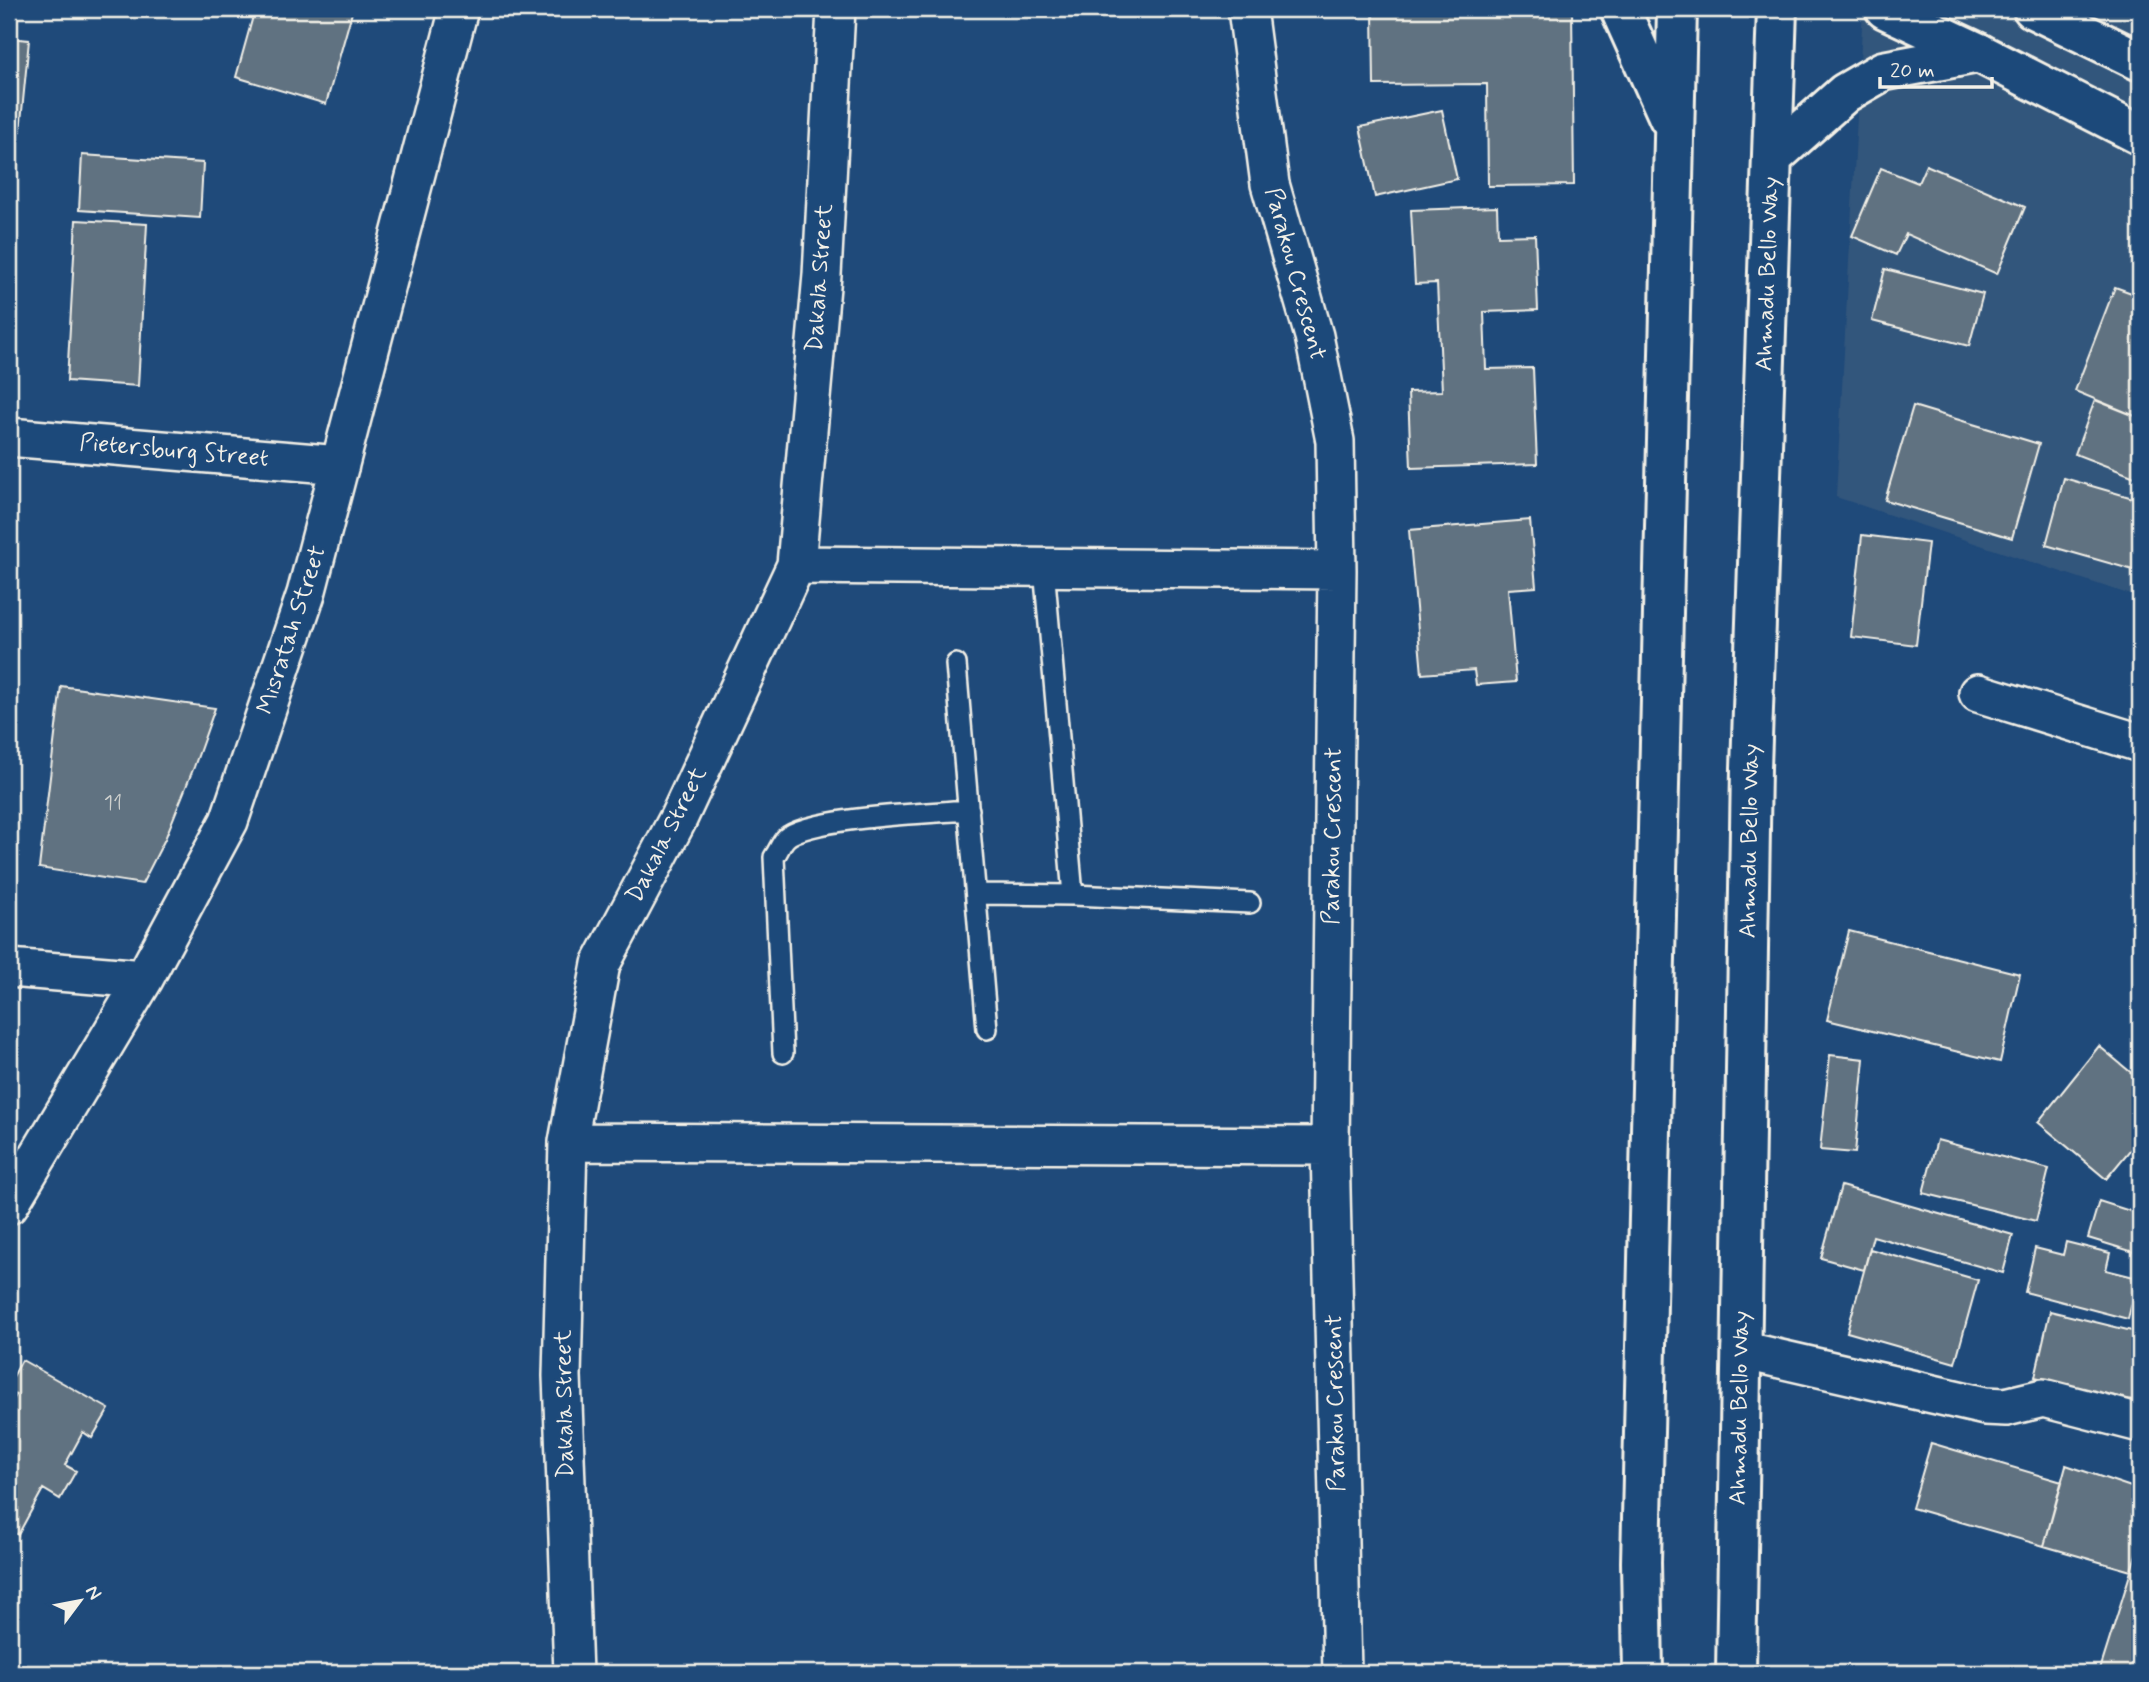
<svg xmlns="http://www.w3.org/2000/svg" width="2149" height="1682" font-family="Mynerve,sans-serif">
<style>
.built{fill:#33567c}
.building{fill:#617281;stroke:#f4f1e8;stroke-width:2}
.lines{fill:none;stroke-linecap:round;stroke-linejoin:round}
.lane-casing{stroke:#f4f1e8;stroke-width:24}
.street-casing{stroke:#f4f1e8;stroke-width:42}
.secondary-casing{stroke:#f4f1e8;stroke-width:44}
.primary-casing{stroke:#f4f1e8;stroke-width:44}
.lane{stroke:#1f4a7a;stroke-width:19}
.street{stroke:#1f4a7a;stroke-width:37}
.secondary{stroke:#1f4a7a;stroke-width:38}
.primary{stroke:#1f4a7a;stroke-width:38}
.labels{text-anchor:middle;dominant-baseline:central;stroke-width:5;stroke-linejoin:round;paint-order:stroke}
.number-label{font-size:21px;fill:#cfd1ce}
.street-label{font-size:24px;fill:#f4f1e8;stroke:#1f4a7a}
</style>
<rect width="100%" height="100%" fill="#1f4a7a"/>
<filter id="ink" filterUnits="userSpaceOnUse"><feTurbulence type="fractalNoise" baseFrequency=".0143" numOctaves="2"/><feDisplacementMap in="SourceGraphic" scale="14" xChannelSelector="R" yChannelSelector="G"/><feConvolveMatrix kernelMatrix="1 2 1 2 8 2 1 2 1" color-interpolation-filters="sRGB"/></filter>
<g filter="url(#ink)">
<path class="built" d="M1863 9H2140V598L1836 497Z"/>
<path class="building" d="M255 9H353L326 104 236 77Z
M1373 9H1572L1574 185 1488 186 1487 84 1374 85Z
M9 38 29 40 20 132 9 131Z
M1442 110 1457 179 1375 197 1360 127Z
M82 155 203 163 200 218 79 210Z
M1926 165 2025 207 1997 274 1906 234 1896 255 1852 236 1881 168 1918 183Z
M1497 207 1498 236 1535 235 1538 310 1484 312 1486 369 1533 368 1537 464 1411 468 1408 392 1442 391 1437 283 1415 284 1411 210Z
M76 220 147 224 138 386 67 381Z
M1885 269 1983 294 1969 346 1872 321Z
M2115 287 2140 296V418L2075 391Z
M2095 400 2140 418V479L2075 454Z
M1913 406 2039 444 2012 538 1885 500Z
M2064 478 2140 500V572L2046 545Z
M1530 520 1536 587 1508 589 1516 682 1476 685 1474 670 1422 674 1409 530Z
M1862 535 1928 543 1916 645 1851 637Z
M61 686 215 708 194 767 165 839 142 884 39 868Z
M1849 931 2020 974 2000 1062 1827 1020Z
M2099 1046 2140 1080V1138L2106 1179 2038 1122Z
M1830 1055 1864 1059 1855 1153 1820 1150Z
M1937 1140 2049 1169 2036 1221 1923 1193Z
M1841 1186 2013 1235 2003 1273 1873 1236 1864 1270 1821 1258Z
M2140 1186V1254L2088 1238 2099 1201 2133 1212Z
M2066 1242 2110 1253 2106 1270 2138 1278 2128 1319 2025 1292 2035 1248 2063 1255Z
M1870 1249 1978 1280 1955 1363 1847 1332Z
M2050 1311 2140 1333V1402L2035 1377Z
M22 1360 109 1409 92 1438 83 1432 65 1465 76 1471 60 1499 43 1489 18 1535 9 1530V1407L16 1395 9 1391V1384Z
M1931 1443 2062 1482 2044 1546 1912 1508Z
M2066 1465 2140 1490V1541L2131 1571 2044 1546Z
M2140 1541V1673H2099L2131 1571Z"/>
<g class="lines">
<g class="lane-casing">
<path id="lane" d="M1044 568 1073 895
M956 664 987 1029
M976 894 1073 895 1250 903
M783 1053 774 857C778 852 781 843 786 838 809 817 933 813 969 810"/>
</g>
<g class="street-casing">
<path id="street" d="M1247 9 1270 184 1314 336 1335 441 1337 570 1330 1146 1342 1673
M9 437 340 465
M796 565 1337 570
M1978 693 2140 743
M9 968 144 979
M568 1142 1330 1146
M9 1205 144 979 229 821 306 594 459 9
M1741 1350 1985 1406 2006 1407 2043 1398 2140 1423
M573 1673 562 1376 568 1142 601 964 678 819 796 565 822 275 836 9"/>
</g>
<g class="secondary-casing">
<path id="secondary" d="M1885 9 1979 53 2140 135
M2033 9 2140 61"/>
</g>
<g class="primary-casing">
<path id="primary" d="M1620 9 1669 118
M1772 158 1845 93 1883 71 1979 53
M1643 1673 1641 1562 1677 9
M1736 1673 1751 768 1777 9"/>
</g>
<use href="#lane" class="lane"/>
<use href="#street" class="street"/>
<use href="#secondary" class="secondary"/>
<use href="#primary" class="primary"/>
</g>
</g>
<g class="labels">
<g class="number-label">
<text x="113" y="803">11</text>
</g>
<g class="street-label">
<text transform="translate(1295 274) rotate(75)">Parakou Crescent</text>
<text transform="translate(1768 274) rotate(-88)">Ahmadu Bello Way</text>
<text transform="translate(820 278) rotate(-86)">Dakala Street</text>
<text transform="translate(174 451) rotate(5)">Pietersburg Street</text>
<text transform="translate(292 630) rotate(-72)">Misratah Street</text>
<text transform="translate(667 835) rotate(-63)">Dakala Street</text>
<text transform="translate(1333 836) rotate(-89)">Parakou Crescent</text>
<text transform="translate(1750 841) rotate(-89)">Ahmadu Bello Way</text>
<text transform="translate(1336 1403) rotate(-91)">Parakou Crescent</text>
<text transform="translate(565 1404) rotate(-91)">Dakala Street</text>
<text transform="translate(1740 1408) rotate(-89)">Ahmadu Bello Way</text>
</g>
</g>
<rect width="2149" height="1682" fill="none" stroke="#1f4a7a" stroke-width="35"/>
<rect x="18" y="18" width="2114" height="1647" fill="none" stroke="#f4f1e8" stroke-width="2.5" filter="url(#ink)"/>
<g transform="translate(80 1601) rotate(58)" stroke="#1f4a7a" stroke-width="5" paint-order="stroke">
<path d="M0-5L12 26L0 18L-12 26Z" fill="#f4f1e8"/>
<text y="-10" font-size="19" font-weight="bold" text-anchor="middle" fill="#f4f1e8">N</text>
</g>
<path d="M1880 77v10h112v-10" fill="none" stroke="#f4f1e8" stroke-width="3.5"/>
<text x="1890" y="77" font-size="21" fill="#f4f1e8" stroke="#1f4a7a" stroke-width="5" paint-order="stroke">20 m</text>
</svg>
